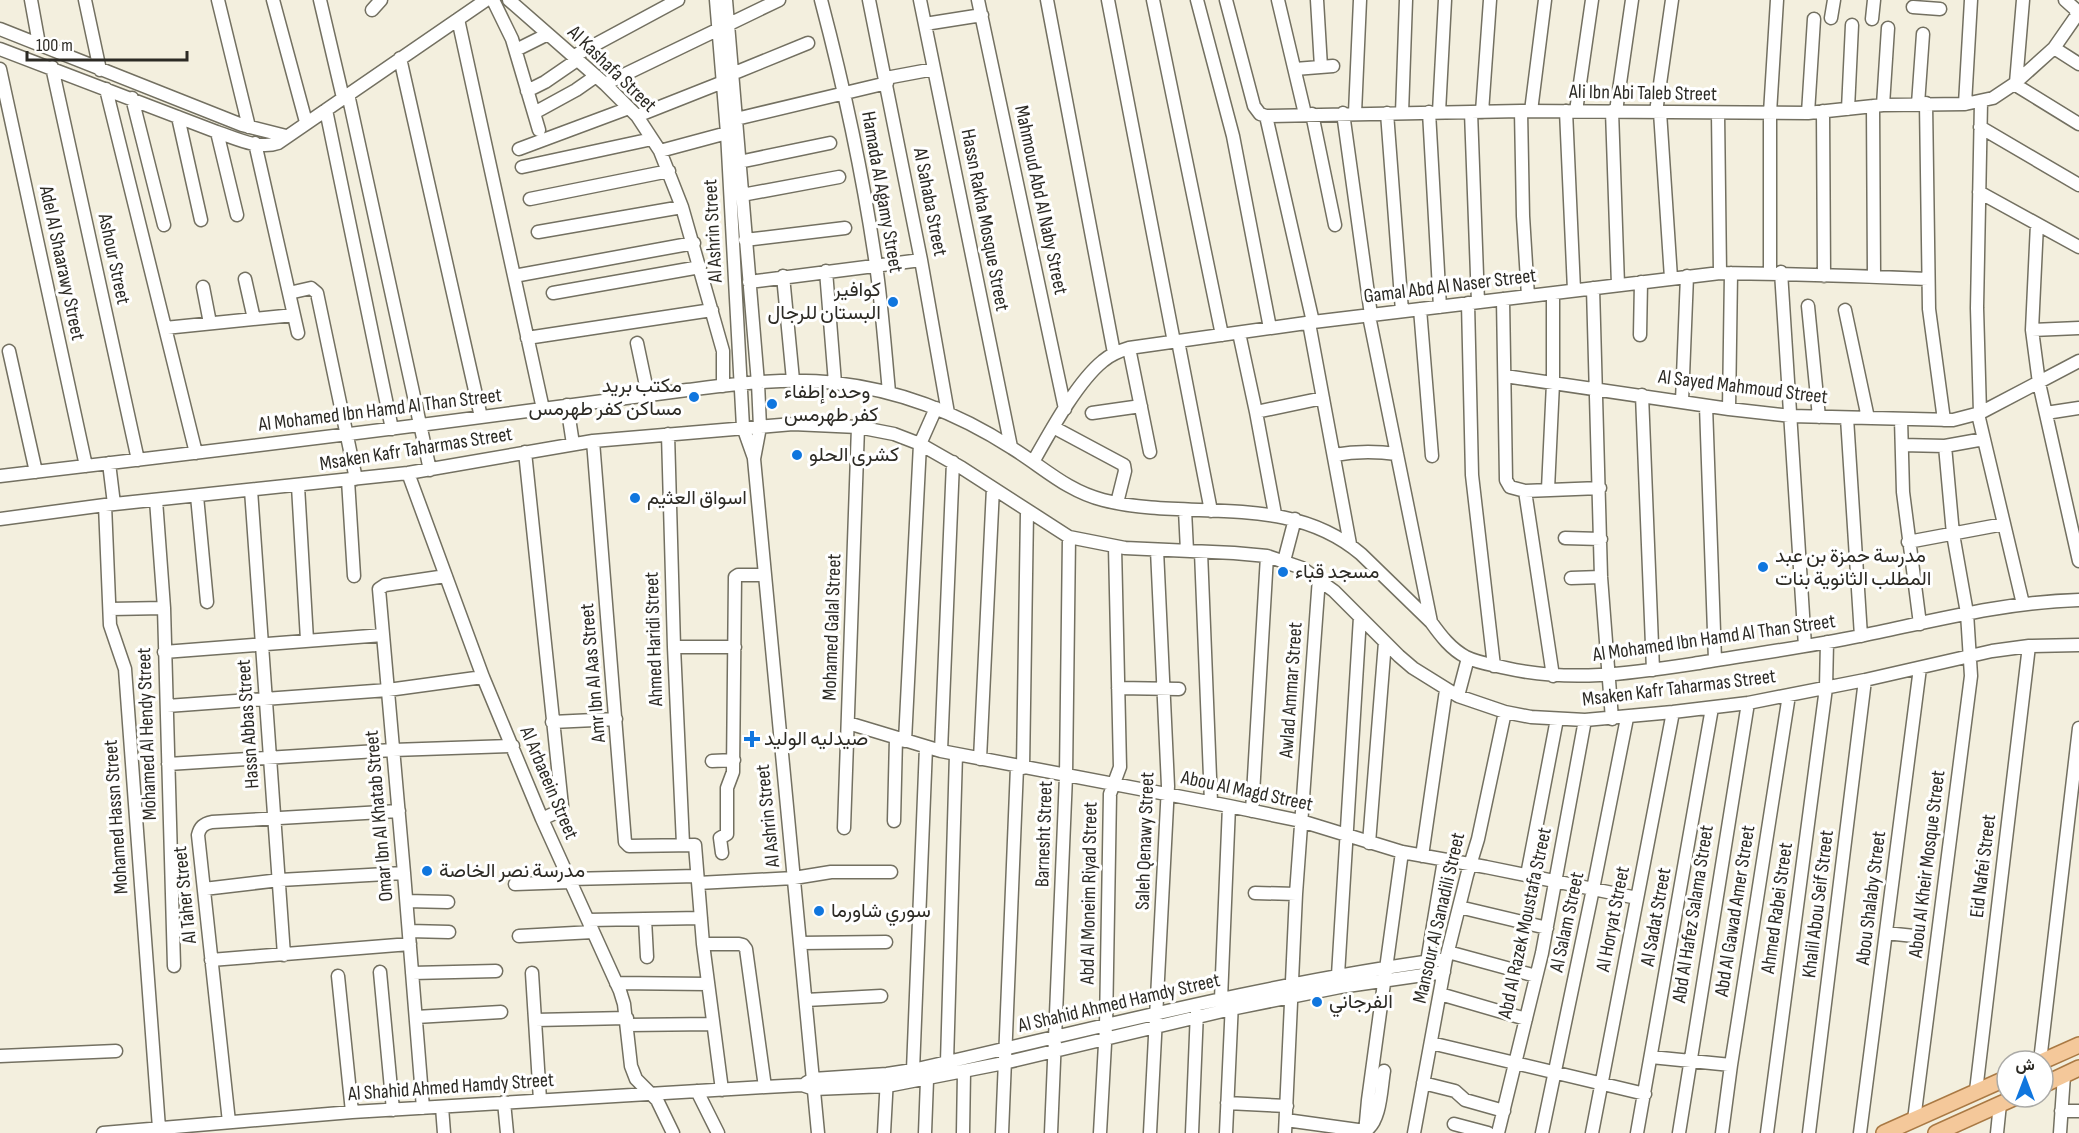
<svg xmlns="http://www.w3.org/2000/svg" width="2079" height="1133" font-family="'Sofia Sans Condensed',Vazirmatn,sans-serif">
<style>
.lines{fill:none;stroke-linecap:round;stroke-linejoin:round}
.minor-casing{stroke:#737061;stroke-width:15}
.major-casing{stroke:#a97944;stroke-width:18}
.minor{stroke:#fff;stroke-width:12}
.major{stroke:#f4c89a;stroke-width:15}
.poi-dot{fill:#1076de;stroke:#fff;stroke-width:2}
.labels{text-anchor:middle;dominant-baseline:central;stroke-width:6;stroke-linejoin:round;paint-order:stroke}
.street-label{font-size:20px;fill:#2c2a24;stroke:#fff}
.poi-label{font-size:20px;fill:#2c2a24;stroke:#fff;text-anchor:start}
</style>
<rect width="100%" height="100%" fill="#f3efde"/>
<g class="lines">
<g class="minor-casing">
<path id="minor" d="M31 0 39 44
M85 0 100 70
M218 0 249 127
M273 0 306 122
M320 0 343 98
M493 0 512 39 539 130
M509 0 605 84 637 116 660 151 682 207 723 351V386
M716 0 727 133 743 427 754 458
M726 0 758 383 760 427 754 459 818 1133
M821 0C844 87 863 175 876 265 882 307 885 350 889 392
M869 0 921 260 948 413
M920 0 1011 447
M978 0 1065 409
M1047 0 1114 353
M1108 0 1174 342
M1153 0 1222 335
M1197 0 1233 136 1270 328
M1226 0 1254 106 1260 114 1266 116 1521 111 1808 113 1883 105 1965 104 1993 98 2014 84 2054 48 2077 15 2075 9 2065 0
M1278 0 1305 114
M1317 0 1321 67
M1913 7 1940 9
M372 10 381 0
M1831 18 1834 0
M458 19 543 409
M1872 19 1874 0
M925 24 982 15
M0 29 242 125 286 136
M2054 48 2079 64
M0 49 217 132C235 138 259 150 278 143L486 0
M516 50 548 34
M574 56 678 0
M400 58 481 417
M52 67 138 460
M0 69 86 466
M1295 69 1333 66
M732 74 808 43
M886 78 934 69
M2016 83 2023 0
M605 84 779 0
M2014 84 2079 124
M106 89 196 453
M527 91 545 82 577 60
M348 94 430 470
M132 98 164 225
M1926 103 1929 309 1944 420
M1918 104 1923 34
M1965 104 1971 0
M1883 105 1888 28
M1873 106 1874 276
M1848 109 1852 25
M326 110 392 429
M1521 111 1523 216 1528 296
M1531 111 1545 0
M1566 111 1574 290
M1576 111 1592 0
M1612 111 1618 285
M1616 111 1632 0
M1823 111 1824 276
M1429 112 1440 307
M1439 112 1445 0
M1471 112 1478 302
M1482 112 1490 0
M1656 112 1672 0
M1660 112 1671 278
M534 113 576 90 596 76
M1343 113 1371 315
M1355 113 1360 0
M1387 113 1402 311
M1402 113 1406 0
M1718 113 1720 273
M1808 113 1814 19
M1312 114 1335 225
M637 116 723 82
M1266 116 1313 322
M178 117 201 220
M736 119 887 83
M1980 127 2079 185
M217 132 237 215
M255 143 298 333
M519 149 629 108
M660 151 727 133
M739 162 830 143
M522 167 652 139
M1979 192 2079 247
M742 195 839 177
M530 199 669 171
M2037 224 2032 330 2039 383 2079 561
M538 232 682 207
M745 240 845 228
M826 271 835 383
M1781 272 1805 646
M1770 273V113L1777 0
M514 276 694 243
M783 276 793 380
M245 279 254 319
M749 282 921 260
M203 287 210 323
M1593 288 1601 577 1612 719
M289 293 311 288 317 293 356 479
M553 293 700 267
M1503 299 1506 480 1510 487 1525 491 1600 488
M1468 303 1472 475 1494 666
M1808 306 1819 417
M1420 309 1432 456
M1845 310 1868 418
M1369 316 1431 622
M1309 323 1350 544
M165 328 294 315
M2032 330 2079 328
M1239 333 1256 412 1275 514
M1640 335 1641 282
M527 338 712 310
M1178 341 1211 511
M637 343 648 395
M1129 348 1150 452
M9 351 36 472
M1505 376 1729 409 1791 416 1953 420 1980 413 2079 361
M1642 395 1653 670
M1682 401 1687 276
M567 405 573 444
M1706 406 1715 660
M1729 409 1731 273
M1256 412 1323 398
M1092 413 1141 406
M1980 413 1977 308 1981 102
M2046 413 2079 408
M1978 414 2023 604
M1847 418 1861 636
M1901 419 1903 492 1920 624
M1053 427 1124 465 1125 471 1117 503
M668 434 674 647 683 844
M593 441 625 842 629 846 695 845 703 944 722 1090
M1902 445 1945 446 1984 439
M525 452 562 806 559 811 542 819
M1334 455C1356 451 1375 451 1397 454
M1033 462C1050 432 1077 382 1103 361 1111 354 1119 351 1129 348L1313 322 1720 273C1789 274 1859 276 1928 279
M109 463 114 504
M408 473 483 677 542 819 620 991 624 1004 631 1066 636 1079 657 1100 673 1133
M0 476C171 456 341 436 512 413 570 405 629 398 687 390 736 384 786 377 835 383 898 390 958 413 1012 448 1043 467 1067 491 1103 500 1190 522 1287 491 1361 554L1431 622C1441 636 1451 649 1466 657 1478 663 1493 665 1506 668 1572 683 1633 673 1699 663 1753 654 1807 647 1860 636 1933 621 2004 602 2079 600
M348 480 354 576
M298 486 307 640
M1548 489 1553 383V294
M251 490 284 955
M1525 491 1553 676
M197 496 207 602
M156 500 164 608 174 966
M105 505 110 625 125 669 159 1128
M1185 510 1187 551
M0 519 105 505 408 473 593 441 793 424 858 427 894 434 920 444 962 468 1069 537 1125 548 1234 553 1267 556 1302 568 1334 591 1399 656 1413 668 1458 696 1505 712 1531 717 1585 720 1673 712 1748 703 1865 680 1992 651 2029 646 2079 645
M1565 538 1601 539
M1908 542 2004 524
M1201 552 1211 802
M1284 561 1295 519
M1571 578 1601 577
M110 609 164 608
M674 647H735
M164 652 383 635
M1118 688 1179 689
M1458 696 1468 658
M167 706 388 690 483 677
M552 722 616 719
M848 723 941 751 1229 806 1301 821 1402 852 1486 867 1637 898
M905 741 920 444 936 408
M941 751 953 462
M980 759 993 488
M712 761 734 760
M168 764 393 750 513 746
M1023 768 1027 512
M1252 811 1267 556
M894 821 896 738
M844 828 858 427
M1369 843 1385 642
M722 853 720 838 727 834V788L733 772 735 577 738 575H764
M1422 856 1446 690
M1527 875 1557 719
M569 879 697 876
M698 883 794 878 831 872H891
M515 884 571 882
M204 889 280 880 404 873
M1255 893 1296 894
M407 901 448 902
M1459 907 1547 928
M645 919 647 957
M588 920 701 918
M409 931 449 932
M1886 933 1914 936
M519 936 593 932
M800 943 886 942
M703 944H739L743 945 746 949 765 1087
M1448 952 1536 976
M211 960 410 944
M1427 962 1444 860
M380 972 393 1110
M412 973 496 971
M532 973 540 1100
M1338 975 1360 617
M338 976 352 1112
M616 983 708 984
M1440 994 1526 1019
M1221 999 1229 806
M806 1000 881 996
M416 1017 501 1012
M535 1020 627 1018
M627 1025 712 1024
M1431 1043 1645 1094
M0 1056 116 1051
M1651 1057 1731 1065
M2040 1061 2079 728
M947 1062 956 754
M913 1070 926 747
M806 1083 813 1079 887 1074 913 1070C1090 1030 1266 983 1446 959
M1423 1083 1455 1091 1465 1100 1504 1111
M697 1091 718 1133
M1976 1091 2029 646
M504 1102 507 1133
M1227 1103 1287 1106
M442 1107 444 1133
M423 1108 404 873 379 589 385 585 446 576
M2061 1111H2079
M1286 1120 1365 1131C1381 1122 1381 1088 1384 1071
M1914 1120 1971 676 1967 613 1953 534 1945 446
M229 1122 198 835C200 827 203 824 212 822L399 811
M1454 1124 1488 1133
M103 1133 352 1112 765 1087 802 1085 814 1089 887 1086 1004 1063 1231 1009 1340 987 1444 972
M884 1133 887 1078
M925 1133 927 1080
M963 1133 964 1072
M1002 1133 1017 767
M1051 1133 1066 776 1069 537
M1100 1133 1106 1026 1110 794 1120 767 1115 547
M1150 1133 1168 786 1157 550
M1192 1133 1197 1011
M1226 1133 1232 1002
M1285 1133 1296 894 1319 578
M1365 1133 1368 1100 1402 852
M1414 1133 1446 959 1467 875 1478 839 1505 712
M1498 1133 1542 953 1585 720
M1542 1133 1593 889 1627 718
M1592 1133 1673 712
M1637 1133 1712 708
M1679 1133 1748 703
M1722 1133 1731 1065 1789 695
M1767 1133 1826 688 1827 642
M1809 1133 1865 680
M1860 1133 1920 668
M1997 1133 2000 1104
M2060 1133 2064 1075"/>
</g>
<g class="major-casing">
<path id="major" d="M2043 1061 2079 1045
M2043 1085 2079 1068
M1884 1133 2007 1078
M1936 1133 2016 1097"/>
</g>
<use href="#minor" class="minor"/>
<use href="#major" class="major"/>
</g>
<g class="poi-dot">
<circle cx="893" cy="302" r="6"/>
<circle cx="694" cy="397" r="6"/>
<circle cx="772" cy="404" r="6"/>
<circle cx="797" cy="455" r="6"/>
<circle cx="635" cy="498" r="6"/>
<circle cx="1763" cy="567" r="6"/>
<circle cx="1283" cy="572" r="6"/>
<path d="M749 730h6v6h6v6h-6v6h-6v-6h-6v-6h6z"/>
<circle cx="427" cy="871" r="6"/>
<circle cx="819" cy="911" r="6"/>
<circle cx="1317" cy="1002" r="6"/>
</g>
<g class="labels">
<g class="street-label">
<text transform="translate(612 69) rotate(44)">Al Kashafa Street</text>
<text transform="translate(1643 93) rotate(1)">Ali Ibn Abi Taleb Street</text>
<text transform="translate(882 192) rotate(80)">Hamada Al Agamy Street</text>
<text transform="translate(1041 200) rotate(78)">Mahmoud Abd Al Naby Street</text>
<text transform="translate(930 202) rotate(79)">Al Sahaba Street</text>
<text transform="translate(985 220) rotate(79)">Hassn Rakha Mosque Street</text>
<text transform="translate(713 231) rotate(-93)">Al Ashrin Street</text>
<text transform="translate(114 259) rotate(78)">Ashour Street</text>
<text transform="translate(62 263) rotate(78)">Adel Al Shaarawy Street</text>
<text transform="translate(1450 286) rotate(-7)">Gamal Abd Al Naser Street</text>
<text transform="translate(1743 387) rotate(7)">Al Sayed Mahmoud Street</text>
<text transform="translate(380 410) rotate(-7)">Al Mohamed Ibn Hamd Al Than Street</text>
<text transform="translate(416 449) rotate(-9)">Msaken Kafr Taharmas Street</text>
<text transform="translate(832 627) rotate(-88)">Mohamed Galal Street</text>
<text transform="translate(1714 638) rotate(-8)">Al Mohamed Ibn Hamd Al Than Street</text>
<text transform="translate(654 639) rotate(-92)">Ahmed Haridi Street</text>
<text transform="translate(593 673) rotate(-95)">Amr Ibn Al Aas Street</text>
<text transform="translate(1679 688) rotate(-7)">Msaken Kafr Taharmas Street</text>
<text transform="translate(1291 690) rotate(-86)">Awlad Ammar Street</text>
<text transform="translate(248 724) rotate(-94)">Hassn Abbas Street</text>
<text transform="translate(147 734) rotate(-92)">Mohamed Al Hendy Street</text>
<text transform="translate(549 783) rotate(67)">Al Arbaeein Street</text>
<text transform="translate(1247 791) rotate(12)">Abou Al Magd Street</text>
<text transform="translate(379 816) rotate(-95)">Omar Ibn Al Khatab Street</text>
<text transform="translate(768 816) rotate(-96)">Al Ashrin Street</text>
<text transform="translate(116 817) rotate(-94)">Mohamed Hassn Street</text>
<text transform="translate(1044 834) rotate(-88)">Barnesht Street</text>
<text transform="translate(1145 841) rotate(-88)">Saleh Qenawy Street</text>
<text transform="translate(1927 864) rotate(-83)">Abou Al Kheir Mosque Street</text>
<text transform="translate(1983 866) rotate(-83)">Eid Nafei Street</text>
<text transform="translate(1089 893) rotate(-89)">Abd Al Moneim Riyad Street</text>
<text transform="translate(185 895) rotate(-96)">Al Taher Street</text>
<text transform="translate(1871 898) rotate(-83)">Abou Shalaby Street</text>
<text transform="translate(1818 904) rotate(-83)">Khalil Abou Seif Street</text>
<text transform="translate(1777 908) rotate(-82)">Ahmed Rabei Street</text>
<text transform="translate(1735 911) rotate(-81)">Abd Al Gawad Amer Street</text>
<text transform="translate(1693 914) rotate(-81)">Abd Al Hafez Salama Street</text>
<text transform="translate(1656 917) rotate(-80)">Al Sadat Street</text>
<text transform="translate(1439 918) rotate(-77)">Mansour Al Sanadili Street</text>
<text transform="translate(1613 919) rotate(-79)">Al Horyat Street</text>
<text transform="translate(1567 922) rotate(-78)">Al Salam Street</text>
<text transform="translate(1525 923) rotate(-78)">Abd Al Razek Moustafa Street</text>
<text transform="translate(1119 1003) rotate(-13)">Al Shahid Ahmed Hamdy Street</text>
<text transform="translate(451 1087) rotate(-4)">Al Shahid Ahmed Hamdy Street</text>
</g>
<g class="poi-label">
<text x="881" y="290" text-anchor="end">كوافير<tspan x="881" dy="23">البستان للرجال</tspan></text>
<text x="682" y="386" text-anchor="end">مكتب بريد<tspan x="682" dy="23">مساكن كفر طهرمس</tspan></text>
<text x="784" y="392">وحده إطفاء<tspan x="784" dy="23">كفر طهرمس</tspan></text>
<text x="809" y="455">كشرى الحلو</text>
<text x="647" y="498">اسواق العثيم</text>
<text x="1775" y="556">مدرسة حمزة بن عبد<tspan x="1775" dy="23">المطلب الثانوية بنات</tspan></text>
<text x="1295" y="572">مسجد قباء</text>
<text x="764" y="739">صيدليه الوليد</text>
<text x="439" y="871">مدرسة نصر الخاصة</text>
<text x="831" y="911">سوري شاورما</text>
<text x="1329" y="1002">الفرجاني</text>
</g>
</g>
<g transform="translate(2025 1079)"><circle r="28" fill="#ffffff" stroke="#abaaa7" stroke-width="1.5"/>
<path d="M0-4.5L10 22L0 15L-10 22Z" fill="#1076de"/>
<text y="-9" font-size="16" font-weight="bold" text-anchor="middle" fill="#2c2a24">ش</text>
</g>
<path d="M27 51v9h160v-9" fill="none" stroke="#2c2a24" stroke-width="3"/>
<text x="36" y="51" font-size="18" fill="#2c2a24" stroke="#ffffff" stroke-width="4.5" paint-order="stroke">100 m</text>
</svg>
